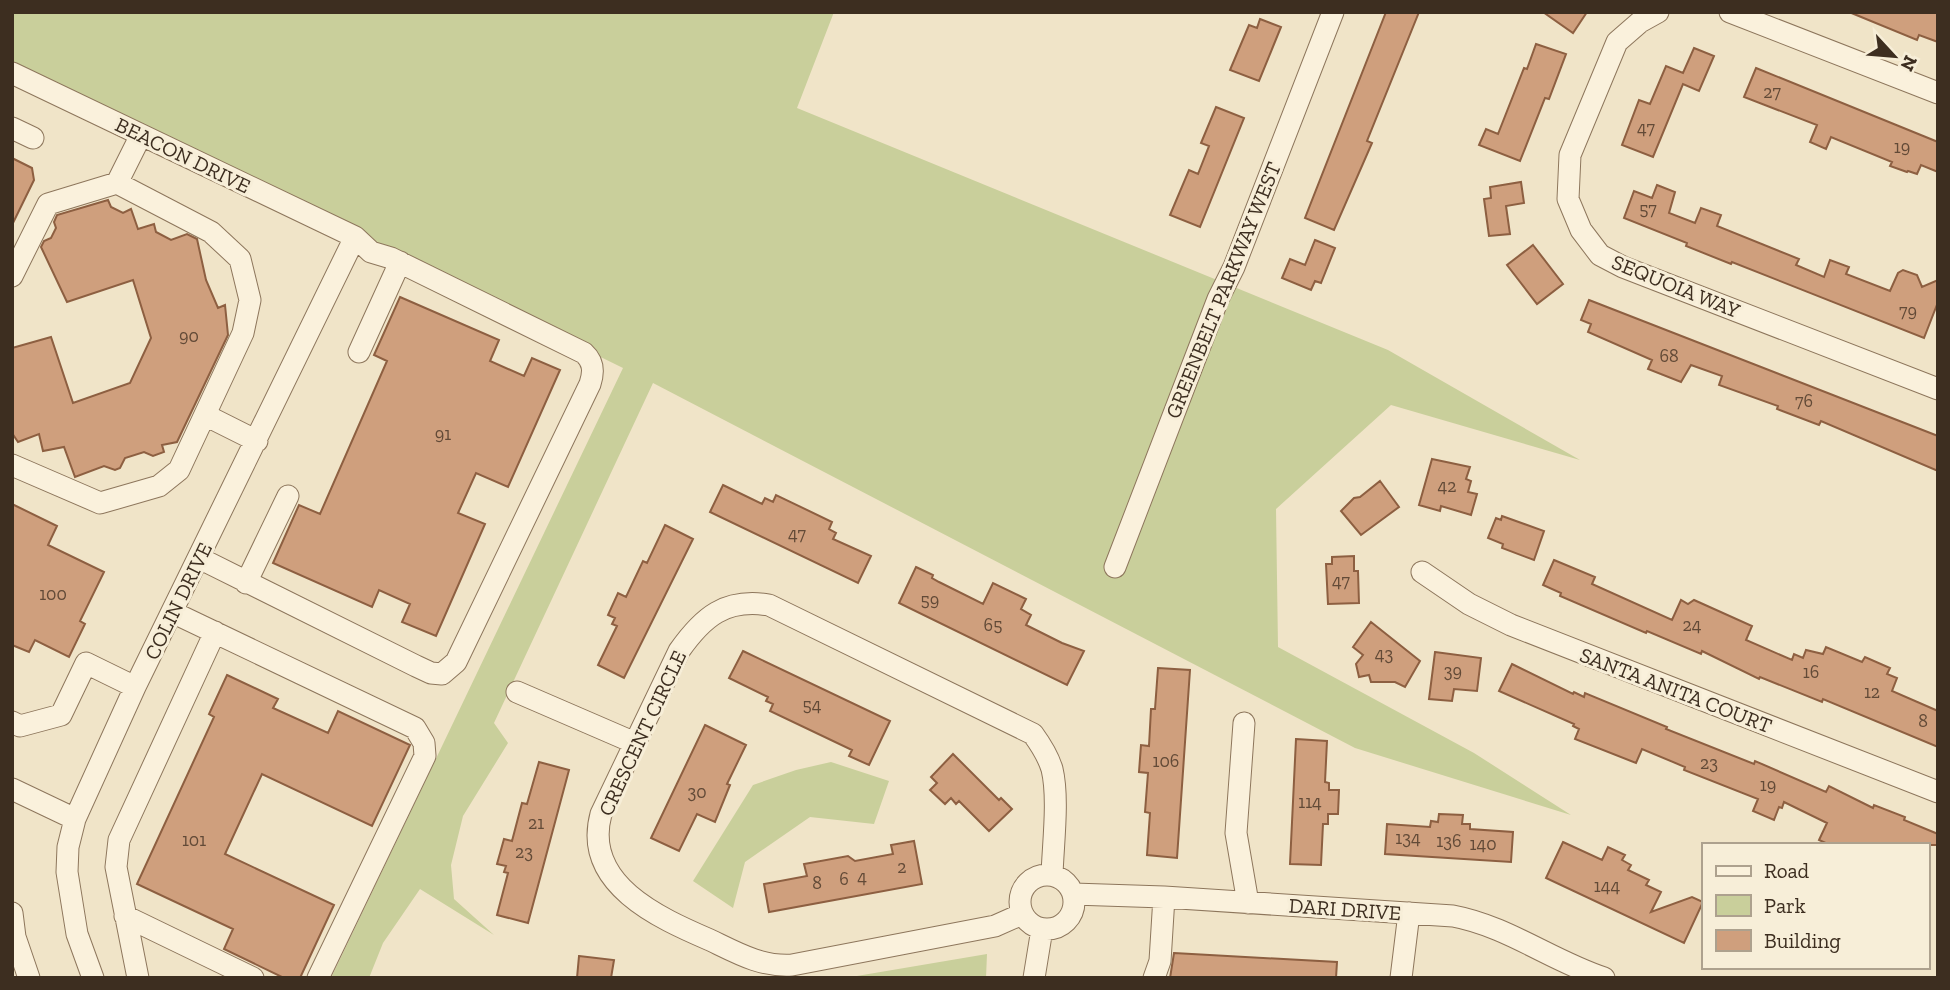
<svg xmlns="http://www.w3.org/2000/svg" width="1950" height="990" font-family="'Zilla Slab',serif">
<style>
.green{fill:#c9cf9b}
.building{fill:#cf9f7d;stroke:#8d5f41;stroke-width:2}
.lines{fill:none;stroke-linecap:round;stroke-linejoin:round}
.minor-casing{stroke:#8d765c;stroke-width:23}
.minor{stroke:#faf1dc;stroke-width:21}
.labels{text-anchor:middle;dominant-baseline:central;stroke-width:6;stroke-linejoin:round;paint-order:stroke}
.number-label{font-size:18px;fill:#624a37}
.street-label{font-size:21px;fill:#3d2e20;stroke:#f7eed8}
</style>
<rect width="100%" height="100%" fill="#f0e4c8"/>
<path class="green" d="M12 12H834L797 108 1388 350 1580 460 1391 405 1276 509 1278 647 1474 753 1571 815 1355 748 653 383 494 723 508 743 463 816 451 865 454 899 494 935 420 889 383 943 369 978H331L623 368 12 68Z
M831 762 889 781 874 824 810 817 745 862 733 908 693 881 753 785 796 770Z
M987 954 986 978H845Z"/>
<path class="building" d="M1386 12H1419L1367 141 1372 143 1334 230 1305 218Z
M1543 12H1587L1573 33Z
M1849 12H1938V42L1919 35 1917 40Z
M1260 19 1281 27 1259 81 1230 70 1249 25 1257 28Z
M1536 44 1566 54 1549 99 1545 98 1520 161 1479 145 1486 129 1498 134 1524 68 1527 69Z
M1694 48 1714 56 1699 91 1683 84 1653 157 1622 145 1639 100 1650 104 1666 66 1683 73Z
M1756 68 1938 142V172L1921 165 1917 174 1908 171 1907 172 1890 166 1892 162 1831 137 1826 149 1810 142 1817 125 1744 97Z
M1216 107 1244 118 1200 227 1170 215 1189 170 1198 174 1209 146 1201 143Z
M12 158 32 168 34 180 12 225Z
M1521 182 1524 203 1506 206 1510 234 1489 236 1484 199 1491 198 1490 187Z
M1657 185 1675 192 1669 213 1695 223 1701 208 1721 215 1717 226 1799 259 1796 265 1824 277 1830 260 1849 267 1846 274 1890 291 1898 273 1903 270 1917 275 1922 287 1938 280V302L1924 338 1732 262 1731 264 1686 246 1687 243 1624 218 1634 191 1652 198Z
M108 200 111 207 123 213 131 209 138 229 154 224 156 232 171 240 187 234 197 239 206 280 218 308 225 305 228 335 177 442 162 445 164 452 153 456 144 452 125 458 120 468 115 470 104 466 75 477 64 447 43 451 39 434 18 442 12 433V348L51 337 73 403 130 383 151 338 133 280 67 302 41 247 44 241 51 238 56 228 54 222 57 215Z
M1315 240 1335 248 1321 283 1315 281 1311 290 1282 278 1290 259 1305 265Z
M1533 245 1563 284 1537 304 1507 265Z
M400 297 499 340 490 361 524 376 532 358 560 370 508 487 476 473 458 513 485 524 436 636 402 622 410 604 379 590 372 607 273 563 299 505 320 514 387 361 374 355Z
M1589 300 1938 436V471L1821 421 1819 425 1777 409 1778 406 1719 385 1722 376 1691 365 1681 382 1648 369 1652 360 1588 332 1591 324 1581 320Z
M1432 459 1470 467 1466 479 1471 481 1468 492 1477 494 1471 515 1441 506 1440 511 1419 505Z
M1380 481 1399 507 1361 535 1341 511 1354 498 1360 497Z
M723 485 762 504 765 498 773 502 776 495 832 522 829 529 836 533 833 539 871 556 858 583 710 512Z
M12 504 57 526 48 545 104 572 80 621 85 624 69 657 35 640 29 652 12 645Z
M1502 516 1544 531 1534 560 1502 548 1503 544 1488 538 1496 518 1501 520Z
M665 525 693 539 624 678 598 665 617 626 612 624 615 618 608 615 618 593 626 597 643 561 647 563Z
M1354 556V571H1358L1359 603 1328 604 1326 564H1332V557Z
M1554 560 1595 577 1592 584 1672 620 1681 600 1688 604 1694 600 1752 626 1746 640 1792 660 1794 654 1803 658 1806 650 1823 654 1826 647 1862 662 1865 657 1890 668 1887 674 1897 678 1892 691 1938 711V747L1823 699 1822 702 1760 677 1759 679 1702 651 1701 654 1647 631 1646 633 1560 596 1561 593 1543 585Z
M916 567 933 575 932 578 939 582 983 604 993 583 1026 599 1021 609 1031 615 1026 625 1062 643 1084 651 1067 685 899 603Z
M1371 622 1420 661 1405 687 1395 682H1371L1369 675 1359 677 1356 664 1363 655 1353 647Z
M743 651 890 721 869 765 849 756 852 750 770 711 773 704 766 701 768 697 729 678Z
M1435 652 1481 658 1477 691 1454 689 1452 701 1429 699Z
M1512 664 1573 694 1574 692 1584 697 1585 693 1667 727 1666 729 1754 764 1755 761 1826 792 1829 786 1873 808 1874 805 1905 817 1904 820 1938 834V845H1830L1819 840 1827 823 1784 802 1782 808 1779 807 1774 820 1753 811 1758 799 1684 770 1685 767 1642 749 1636 763 1575 739 1579 729 1573 726 1574 724 1499 691Z
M1158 668 1190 670 1177 858 1147 855 1150 813 1145 812 1148 773 1139 772 1141 745 1149 746 1151 709H1155Z
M227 675 278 699 273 708 328 733 338 711 410 745 372 826 262 774 225 854 334 905 300 978H284L224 949 233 929 137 884 214 717 209 714Z
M705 725 746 745 727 784 730 785 715 822 697 814 679 851 651 838Z
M1296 739 1327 741 1325 782 1329 783V790H1339L1338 814H1328V824H1323L1321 865 1290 864Z
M953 754 999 800 1001 798 1012 809 989 831 959 801 956 804 951 798 945 804 930 790 937 783 931 777Z
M539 762 569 770 528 923 497 915 508 873 504 872 506 866 497 864 504 839 512 841 522 803 527 804Z
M1439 814 1463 815 1462 824H1470V829L1513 832 1511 862 1385 854 1387 824 1430 827 1431 821 1438 822Z
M914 841 922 884 769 912 764 884 807 876 804 864 848 856 855 861 893 854 891 845Z
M1563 842 1602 860 1608 847 1625 855 1622 860 1631 865 1628 870 1649 880 1646 885 1661 892 1651 912 1692 897 1703 902 1684 943 1546 878Z
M1174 953 1337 962 1336 978H1170Z
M579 956 614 960 611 978H577Z"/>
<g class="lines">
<g class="minor-casing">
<path id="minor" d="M1658 12 1640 22 1617 42 1570 155 1568 199 1581 230 1600 255 1623 267 1938 389
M1730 12 1938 93
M12 73 355 237 371 252 391 258 584 353C594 362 594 372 590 384L456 662 442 674 431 673 416 666 199 558
M12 128 33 138
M117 183 141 135
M12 276 48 204 117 183 211 232 240 259 250 300 243 333 179 470 159 486 100 503 12 465
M359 352 400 262
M205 415 257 441
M1115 567 1218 299 1234 267 1333 12
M1422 572 1469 604 1511 625 1938 792
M246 583 288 496
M172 612 415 728 424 743 425 756 318 978
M517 692 635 743
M12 722 20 726 61 715 86 663 135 687
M1244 723 1236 833 1248 903
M12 789 75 819
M1020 902a27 27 0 1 1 54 0a27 27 0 1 1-54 0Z
M1073 894 1164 897 1453 916C1507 926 1552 961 1604 978
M12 913 15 937 29 978
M1022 914 995 926 792 965C761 967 737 953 710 940 659 918 582 884 601 814L679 651C703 617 725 598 769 605L1033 734C1041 745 1048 756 1052 769 1059 798 1053 844 1052 875
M125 916 253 978
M93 978 77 934 67 872 68 847 75 819 135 687 355 237
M138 978 116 867 119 840 215 632
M1034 978 1042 929
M1154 978 1160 961 1164 897
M1401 978 1409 913"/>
</g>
<use href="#minor" class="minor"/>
</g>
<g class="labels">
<g class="number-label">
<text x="1772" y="92">27</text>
<text x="1646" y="128">47</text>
<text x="1902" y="147">19</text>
<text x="1648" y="209">57</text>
<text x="1908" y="311">79</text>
<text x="189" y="336">90</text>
<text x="1669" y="356">68</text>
<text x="1804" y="401">76</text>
<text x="443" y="434">91</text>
<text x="1447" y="486">42</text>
<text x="797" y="534">47</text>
<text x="1341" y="581">47</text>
<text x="53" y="594">100</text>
<text x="930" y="600">59</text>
<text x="993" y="625">65</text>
<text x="1692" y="625">24</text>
<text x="1384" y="654">43</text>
<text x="1453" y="671">39</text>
<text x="1811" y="672">16</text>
<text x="1872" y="692">12</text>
<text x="812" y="705">54</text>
<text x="1923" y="721">8</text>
<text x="1166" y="761">106</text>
<text x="1709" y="763">23</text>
<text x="1768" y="785">19</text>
<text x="697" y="792">30</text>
<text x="1310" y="802">114</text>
<text x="536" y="823">21</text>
<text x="1408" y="838">134</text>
<text x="194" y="840">101</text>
<text x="1449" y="841">136</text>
<text x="1483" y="844">140</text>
<text x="524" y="852">23</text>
<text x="902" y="867">2</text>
<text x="862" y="877">4</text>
<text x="844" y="879">6</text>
<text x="817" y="883">8</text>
<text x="1607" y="886">144</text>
</g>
<g class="street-label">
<text transform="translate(183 155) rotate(26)">BEACON DRIVE</text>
<text transform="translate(1676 286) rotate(22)">SEQUOIA WAY</text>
<text transform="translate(1223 290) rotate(-68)">GREENBELT PARKWAY WEST</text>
<text transform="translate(178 601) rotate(-64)">COLIN DRIVE</text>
<text transform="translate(1676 690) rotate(21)">SANTA ANITA COURT</text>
<text transform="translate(642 733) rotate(-65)">CRESCENT CIRCLE</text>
<text transform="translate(1345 909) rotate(4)">DARI DRIVE</text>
</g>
</g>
<rect width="1950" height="990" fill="none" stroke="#3d2e20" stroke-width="28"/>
<rect x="1702" y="843" width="228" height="126" fill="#f7eed8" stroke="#ada18e" stroke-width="2"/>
<rect x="1716" y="866" width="35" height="10" fill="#faf1dc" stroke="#ada18e" stroke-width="2"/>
<text x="1764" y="878" font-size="21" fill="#3d2e20">Road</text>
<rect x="1716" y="895" width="35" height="21" fill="#c9cf9b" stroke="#ada18e" stroke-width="2"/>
<text x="1764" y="913" font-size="21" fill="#3d2e20">Park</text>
<rect x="1716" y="930" width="35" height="21" fill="#cf9f7d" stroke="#ada18e" stroke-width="2"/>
<text x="1764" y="948" font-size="21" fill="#3d2e20">Building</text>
<g transform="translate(1894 56) rotate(116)" stroke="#f7eed8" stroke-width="5" paint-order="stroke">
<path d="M0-5L12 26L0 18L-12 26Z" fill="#3d2e20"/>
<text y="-10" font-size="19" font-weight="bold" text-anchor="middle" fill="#3d2e20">N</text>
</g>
</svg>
